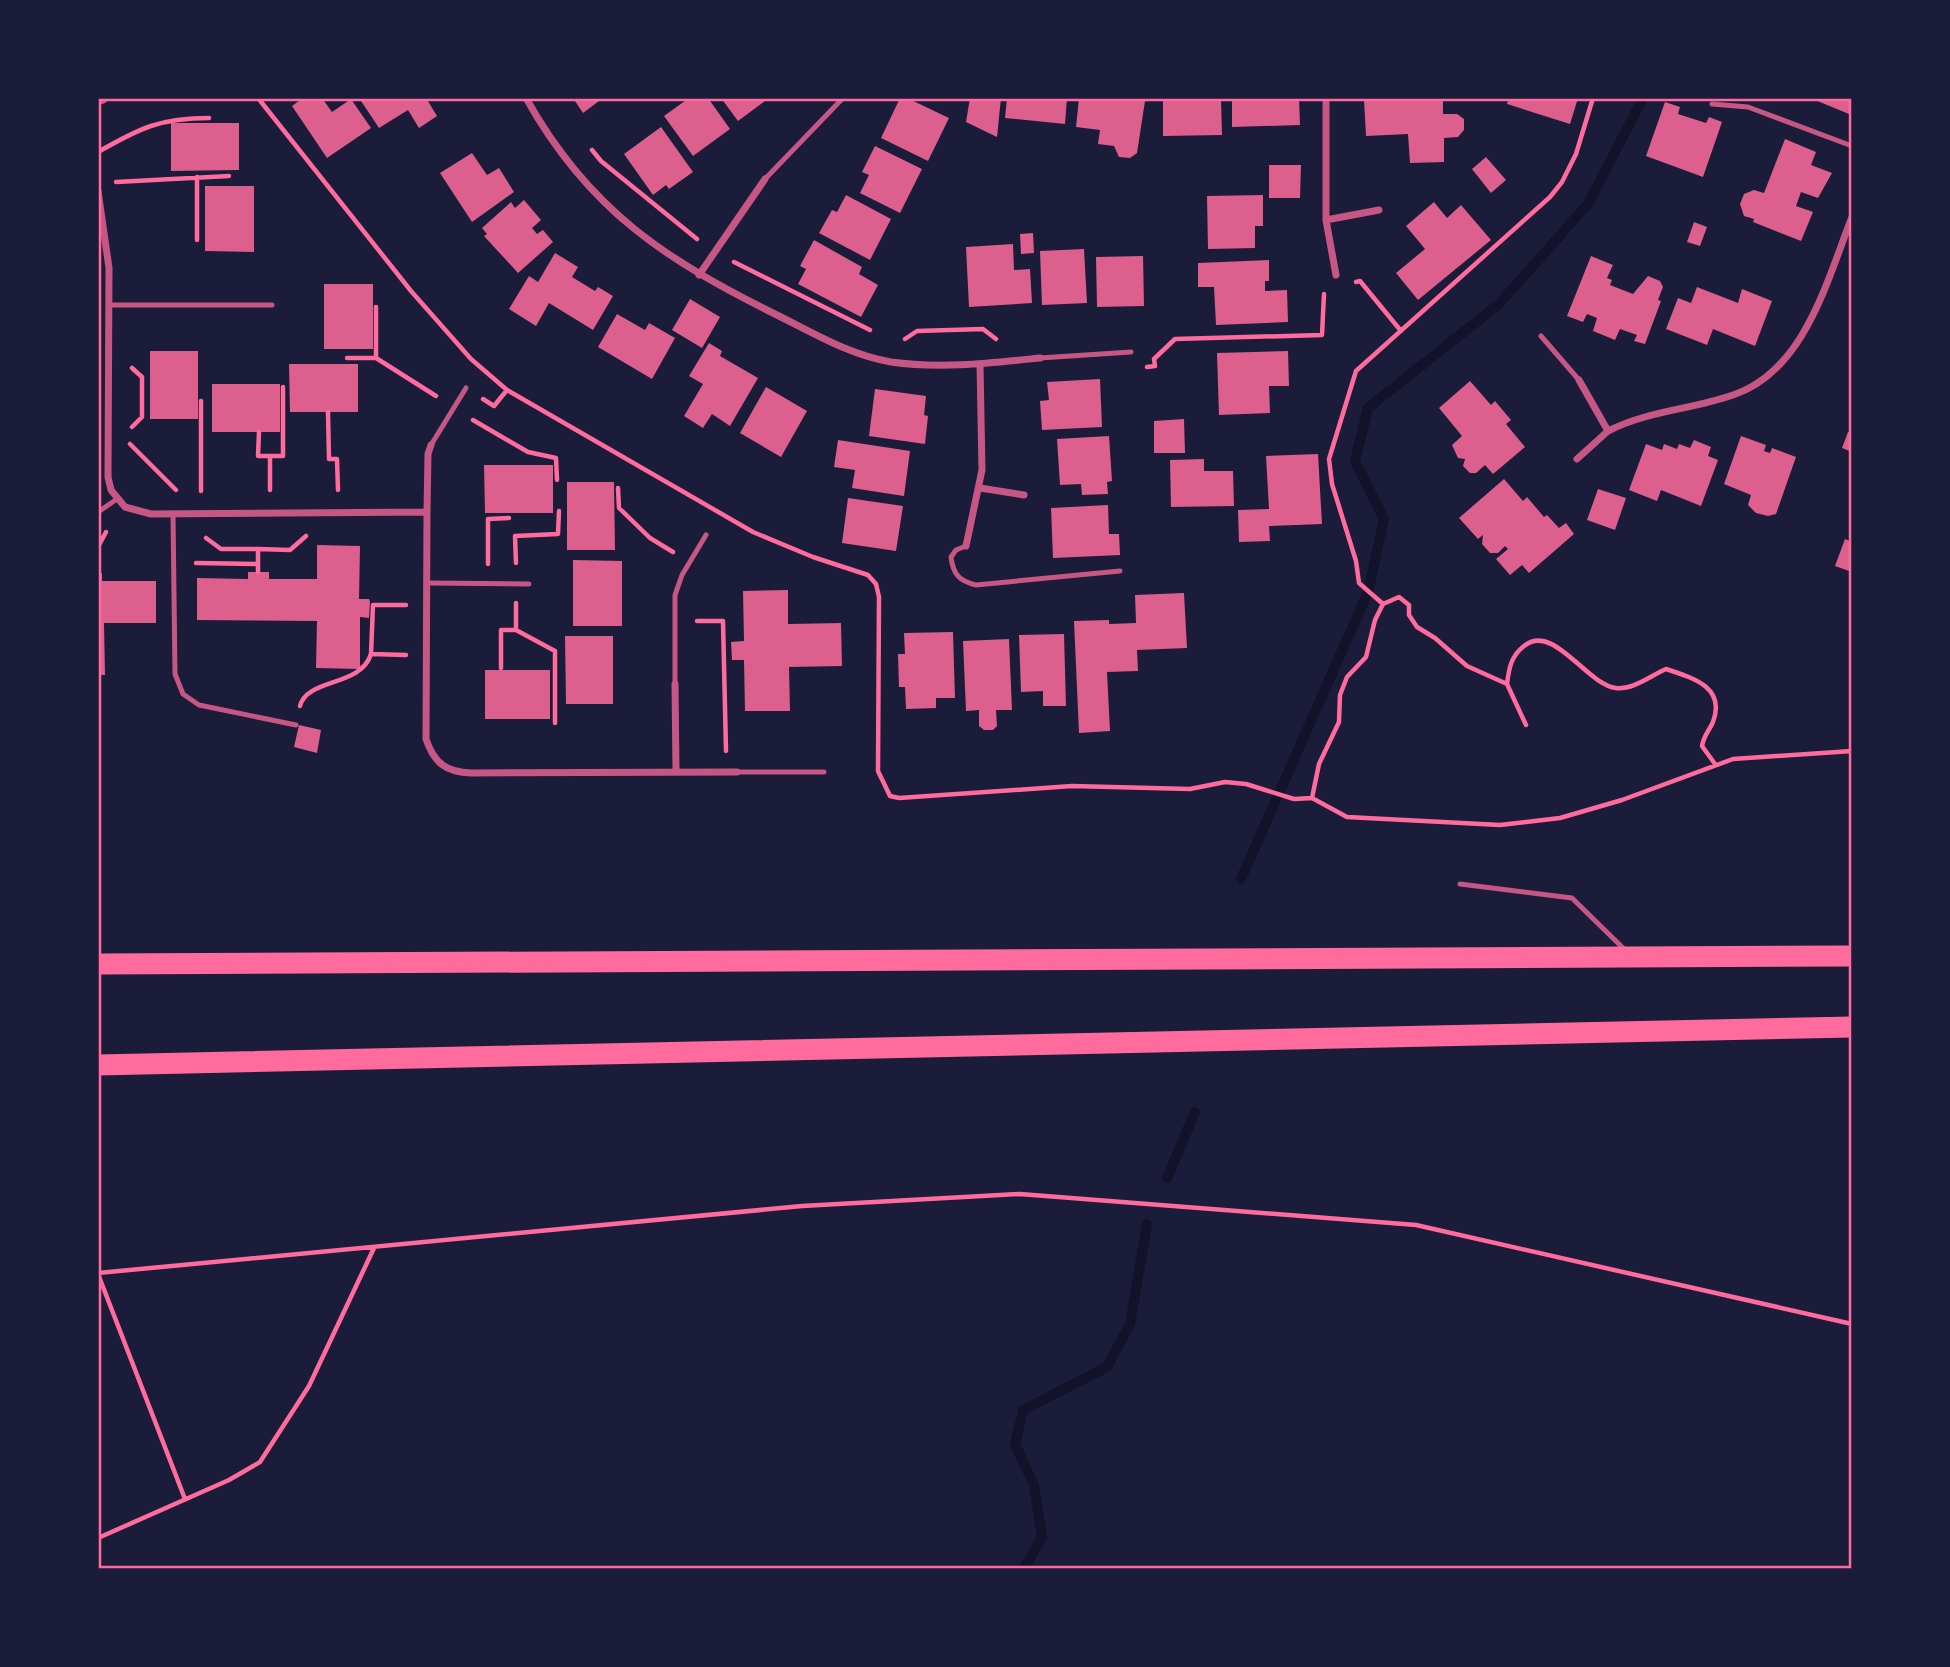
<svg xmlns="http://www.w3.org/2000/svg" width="1950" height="1667" font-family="'Fira Sans',sans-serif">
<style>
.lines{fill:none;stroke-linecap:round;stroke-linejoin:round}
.stream{stroke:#12122b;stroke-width:10}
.building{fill:#dd5f8e}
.path{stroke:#ff6b9d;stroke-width:4.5}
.service{stroke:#c65784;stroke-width:5}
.minor{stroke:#c65784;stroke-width:7}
.tertiary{stroke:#c65784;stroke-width:12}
.motorway{stroke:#ff6b9d;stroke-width:21}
.neatline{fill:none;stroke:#ff6b9d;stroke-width:2.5}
</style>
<rect width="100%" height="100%" fill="#1b1b3a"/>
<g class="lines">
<path class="stream" d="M1241 879 1368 592 1384 519 1355 461 1368 408 1499 304 1588 204 1643 98
M1167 1178 1195 1112
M1024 1569 1042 1537 1034 1485 1015 1444 1023 1410 1107 1367 1130 1324 1147 1224"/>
</g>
<path class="building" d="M303 98H322L332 112 351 99 371 128 327 158 292 106Z
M365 98H426L437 116 419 128 408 110 379 128 361 101Z
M573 98H603L583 113Z
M689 98H708L730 129 693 156 664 116Z
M721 98H769L738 121Z
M900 98H907L949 118 928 161 881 138Z
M970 98H1001L997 137 966 122Z
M1007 98H1067L1065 124 1005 118Z
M1079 98 1145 101 1137 153 1130 158 1119 157 1114 146 1098 144 1100 130 1076 127Z
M1163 98H1221L1222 135 1163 136Z
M1232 98H1299L1300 125 1232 127Z
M1407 98H1443V114H1457L1464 119V130L1458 137 1444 138V162L1410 163 1408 134 1366 136 1364 100Z
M1509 98H1578L1570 124 1507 104Z
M1810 98H1852V105L1849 114Z
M1665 102 1680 107 1678 114 1706 123 1709 117 1722 122 1703 177 1646 156Z
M171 123H239V170L171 171Z
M661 127 693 172 669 189 666 185 653 195 624 154Z
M1785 139 1816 152 1811 165 1832 173 1818 198 1801 192 1796 206 1813 212 1801 241 1753 222 1754 219 1744 216 1740 204 1744 194 1754 190 1764 193Z
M875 146 922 169 900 213 860 193 869 175 862 172Z
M472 153 487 175 499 168 514 192 472 222 440 173Z
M1486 157 1506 180 1491 193 1472 169Z
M1269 165H1301L1300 198H1269Z
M205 186H254V252L205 251Z
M846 195 891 219 870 260 819 233 832 210 837 212Z
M1263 195V226H1255V248L1208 249 1207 196Z
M524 200 541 220 532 228 537 234 543 230 553 242 518 273 484 236 487 234 482 228 511 202 515 208Z
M1434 202 1447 218 1461 205 1491 240 1418 300 1396 273 1425 249 1406 226Z
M1694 222 1707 227 1700 246 1687 242Z
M1033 233 1034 253 1021 254 1020 234Z
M814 240 862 267 859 274 878 285 861 317 798 284 806 269 800 266Z
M1013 244 1014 270 1030 269 1032 303 969 307 966 247Z
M1084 249 1087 303 1042 305 1040 251Z
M555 253 578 267 572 277 595 291 598 287 613 296 593 330 549 303 536 326 509 309 529 276 538 282Z
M1143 256 1144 306 1097 307 1096 257Z
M1591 256 1613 265 1607 278 1612 280 1610 285 1633 294 1648 276 1660 281 1663 287 1658 300 1661 301 1645 344 1634 341 1637 335 1620 329 1615 340 1593 331 1597 318 1587 314 1583 322 1567 316Z
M1269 260V281H1265V291L1287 290 1288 322 1216 325 1214 287H1198V263Z
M324 284H373V349H324Z
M1697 287 1738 303 1742 289 1772 301 1755 346 1713 329 1707 345 1666 329 1678 298 1691 303Z
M690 299 720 317 702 348 672 330Z
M617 314 645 330 649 323 675 338 652 379 598 347Z
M709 343 722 351 720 356 758 378 730 426 712 414 703 428 684 416 703 384 689 376Z
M150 351H198V419H150Z
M1288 351 1289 386H1269L1270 413 1219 415 1217 353Z
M289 364H358V412H290Z
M1100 379 1102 427 1042 430 1040 401 1049 400 1047 382Z
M1470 381 1491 405 1495 401 1511 420 1506 424 1525 447 1493 474 1485 465 1476 473H1470L1463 466 1465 459 1458 458 1452 445 1462 436 1439 408Z
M212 384H280V432H212Z
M766 387 807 411 781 457 740 433Z
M875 389 926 396 924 415 928 416 925 444 869 436Z
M1184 419 1185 453H1154V421Z
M1848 432 1852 433V452L1842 448Z
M1109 436 1112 481 1107 482 1108 494 1082 495 1081 484 1060 485 1057 439Z
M1741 436 1766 445 1764 451 1770 453 1772 448 1796 457 1776 514 1768 516 1756 513 1748 505 1751 495 1724 484Z
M838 440 910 451 904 496 852 488 855 470 834 467Z
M1694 440 1711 447 1708 456 1718 460 1701 506 1661 490 1657 501 1629 490 1646 444 1662 450 1664 444 1677 449 1679 444 1690 448Z
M1318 454 1322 524 1269 526 1270 541 1239 542 1238 510 1269 509 1266 456Z
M1204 459V471H1233L1234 506 1171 507 1170 460Z
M484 465H553V513H485Z
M1504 479 1523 501 1527 497 1544 517 1547 515 1559 528 1566 523 1574 534 1529 573 1522 565 1510 575 1496 559 1508 549 1505 546 1498 553H1490L1482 544 1483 535 1478 539 1459 518Z
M567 482H614L615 550H567Z
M1598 489 1626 498 1615 530 1587 520Z
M848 498 903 506 896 551 842 543Z
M1108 505 1109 534H1119L1120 555 1053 558 1051 508Z
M1845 539 1852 542V572L1835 566Z
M317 545 360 546 359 599H369L370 602 369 618 360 617V669L316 668 317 621 197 620V578L248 579V572H269V579H317Z
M573 560 622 561V626H573Z
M98 573H102V581H156V623H104L105 675H98Z
M788 590V624L841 623 842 666 789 667 790 711H745L744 660H732L731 642 744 641 743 591Z
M1184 593 1187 648 1137 650 1138 671 1107 672 1110 731 1079 733 1074 621 1109 620V624L1136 623 1135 595Z
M953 632 955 698H936V708L906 709 905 687H899L898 654H905L904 633Z
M1064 634 1066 706H1043V691L1021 692 1019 635Z
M565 636H613V704H566Z
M1009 639 1012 710H996L997 726 993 730H984L979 726V710L966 711 963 641Z
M485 670H550V719H485Z
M299 725 321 730 317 753 294 747Z"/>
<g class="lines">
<path class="path" d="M258 98 411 291 471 359 507 390 753 532 813 557 868 575 876 584 879 597 878 771 890 796 899 798 1072 786 1190 789 1225 782 1246 784 1294 799 1312 798 1347 817 1500 825 1560 818 1622 800 1733 759 1852 751
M592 150 601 161 697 239
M98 152C140 128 160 118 209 118
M197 177V240
M116 182 229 176
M734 262 870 330
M1356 282 1360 281 1401 331
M376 307V358
M905 339 917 331 983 329 996 339
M347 358H376L436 396
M1147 367 1155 366 1154 359 1175 339 1322 335 1324 294
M483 399 494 406 507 390
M201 401V491
M328 412 329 459H337L338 490
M473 420 528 452 556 458 557 480
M132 427 142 417V377L132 368
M259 432 258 456H283V387
M130 444 176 490
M618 488 619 508 650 538 673 552
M270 490V456
M206 538 221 549H258
M98 547 106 532
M196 563 258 564
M516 563 515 536 558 534 559 511
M488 564V519L509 518
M258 572V549L290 550 306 536
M516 603V630L555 651V723
M1383 604 1399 597 1409 605V615L1417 627 1435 638 1467 666 1507 684C1509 668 1511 656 1524 646 1553 622 1587 685 1616 688 1633 690 1650 676 1666 669 1693 678 1726 687 1713 722 1709 731 1704 735 1702 746L1715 764
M697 621H723L726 751
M406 655 371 654 373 605H406
M501 668V630H516
M1507 684 1526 725
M300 706C307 678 361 687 371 654
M1312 798 1319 764 1339 722 1340 695 1347 677 1366 657 1375 620 1383 604 1359 583 1356 561 1332 484 1329 459 1356 371 1550 197 1562 182 1576 154 1593 98
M98 1273 802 1206 1020 1194 1416 1225 1852 1324
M98 1274 185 1499
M98 1538 229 1480 260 1462 309 1386 374 1248"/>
<path class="service" d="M1712 104 1748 107 1852 146
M765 179 843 98
M109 305H272
M1541 336 1579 380
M1040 358 1131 352
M431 445 466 388
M98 512 117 499
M173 514 175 674 183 694 199 705 296 725
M966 546 956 550 951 557C953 574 959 581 976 585L1120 571
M428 583 529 584
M675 684V595L682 575 706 535
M737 772H824
M1460 884 1572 898 1624 949"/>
<path class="minor" d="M526 98C589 211 666 260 779 316 815 334 850 355 891 362 940 369 991 363 1040 358
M1326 98V220L1336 275
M98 191 109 268 108 477 111 490 125 507 151 514 427 512 426 739C434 763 446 772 471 773L737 772
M1326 220 1379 210
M699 275 765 179
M1608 431C1650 410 1690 410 1733 395 1805 371 1827 280 1852 217
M1577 459 1608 431 1579 380
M980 488 1024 495
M427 512 428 454 431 445
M966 546 982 470 980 364
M675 684 676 771"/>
<path class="tertiary" d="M98 99 102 98"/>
<path class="motorway" d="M98 964 1852 956
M98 1065 1852 1027"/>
</g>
<rect width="1950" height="1667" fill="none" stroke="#1b1b3a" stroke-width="200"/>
<rect x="100" y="100" width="1750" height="1467" class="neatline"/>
</svg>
